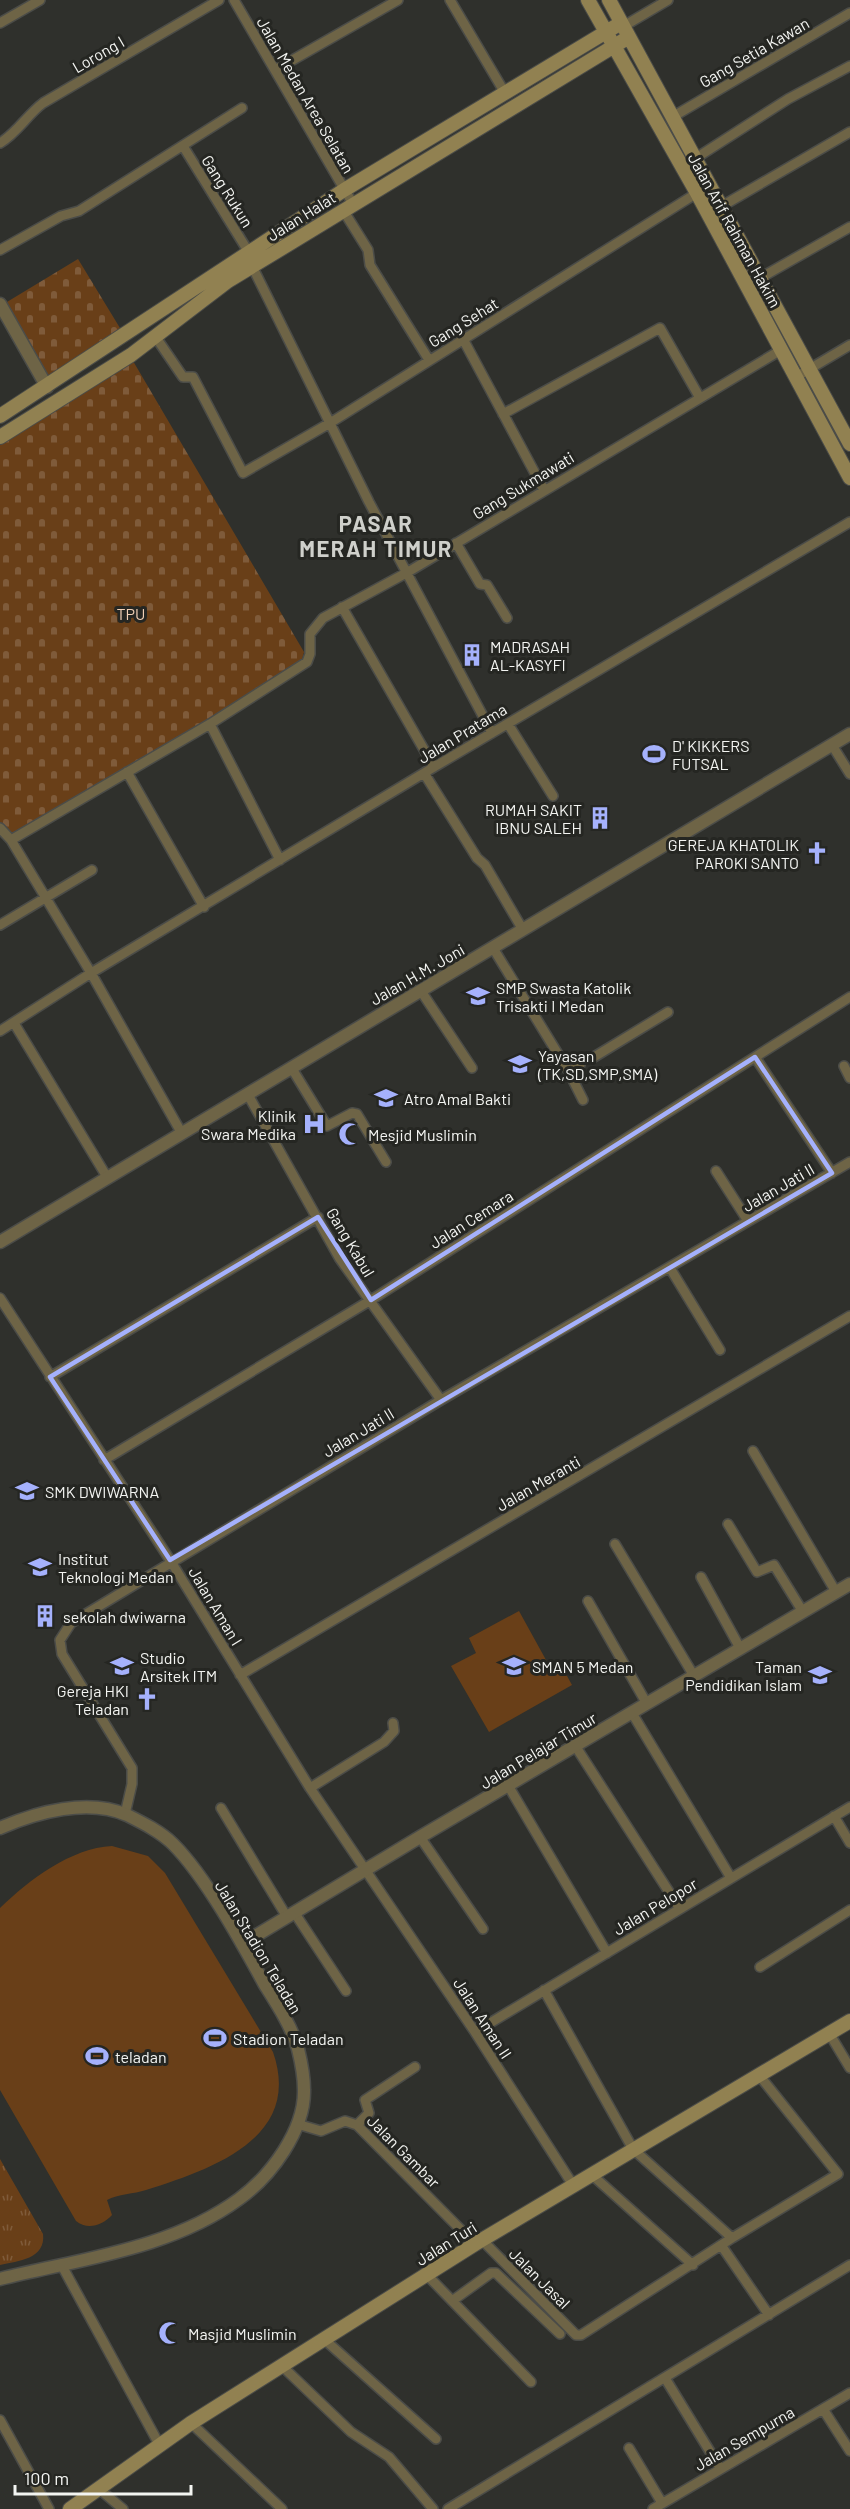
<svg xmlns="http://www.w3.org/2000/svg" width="850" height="2509" font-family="Barlow,sans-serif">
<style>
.grass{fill:#693f18}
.cemetery{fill:url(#cemetery-stones)}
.park{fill:url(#park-tufts)}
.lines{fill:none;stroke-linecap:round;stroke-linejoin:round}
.minor-casing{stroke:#4b4c48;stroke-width:12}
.tertiary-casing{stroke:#4b4c48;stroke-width:15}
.secondary-casing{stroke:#4b4c48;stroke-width:16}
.minor{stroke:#6e6446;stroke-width:9}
.tertiary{stroke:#6e6446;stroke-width:12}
.secondary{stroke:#918151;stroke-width:14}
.marked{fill:none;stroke:#a5b1fc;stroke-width:4.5;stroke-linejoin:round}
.labels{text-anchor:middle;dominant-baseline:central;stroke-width:6;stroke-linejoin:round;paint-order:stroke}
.street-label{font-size:16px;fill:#f4f5f2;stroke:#252622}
.park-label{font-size:16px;fill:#f3d1b6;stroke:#252622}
.poi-label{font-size:16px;fill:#f4f5f2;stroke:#252622;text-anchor:start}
.district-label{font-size:22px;font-weight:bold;letter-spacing:1.5px;fill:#cfd0cb;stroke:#252622}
</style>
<defs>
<pattern id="cemetery-stones" width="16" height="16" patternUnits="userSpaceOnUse" patternTransform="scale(1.5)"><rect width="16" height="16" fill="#693f18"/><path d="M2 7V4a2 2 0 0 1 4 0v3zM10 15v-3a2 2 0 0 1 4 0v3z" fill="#7f5b3a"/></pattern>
<pattern id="park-tufts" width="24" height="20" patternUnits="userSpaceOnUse" patternTransform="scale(1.5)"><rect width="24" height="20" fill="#693f18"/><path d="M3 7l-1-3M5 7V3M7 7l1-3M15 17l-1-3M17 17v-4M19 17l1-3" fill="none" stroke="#7f5b3a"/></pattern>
</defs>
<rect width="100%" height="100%" fill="#2f302c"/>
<path class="grass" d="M519 1611 551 1669 561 1665 572 1685 489 1732 451 1666 476 1653 469 1638Z
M112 1846 148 1856 165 1873 273 2052C303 2138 212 2169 146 2190 134 2194 118 2194 107 2200L112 2215C102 2226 87 2230 76 2221L0 2090V1908C29 1880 71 1848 112 1846Z"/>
<path class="cemetery" d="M78 259 123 333 47 379 2 305Z
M133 361 304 652 301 663 20 832 7 833 0 827V440Z"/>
<path class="park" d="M0 2159 43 2234C46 2259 18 2261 0 2265Z"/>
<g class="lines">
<g class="minor-casing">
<path id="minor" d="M234 0 353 204
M450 0 505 93
M0 23 40 0
M621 23H629L668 0
M275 70 398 0
M674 116 850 13
M0 143C17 133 27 115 43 103L219 0
M183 146 248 251
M696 158 788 99 850 66
M722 206 850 132
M343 210 368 250 370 265 429 360
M0 250 61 216 79 211 242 108
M252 266 369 502 492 733
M760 278 850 227
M155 336 183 377H193L243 473 330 423 697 193
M463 339 544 490
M796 377 850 345
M503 414 660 328 700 398
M456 543 480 584 487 585 507 618
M342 607 434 767
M210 724 280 860
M508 724 553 796
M832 745 850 774
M127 772 204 907
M424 773 477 858 485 865 523 930
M0 828 11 840 91 973 181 1132
M11 840 210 724 307 662 310 654V634L323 618 408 572 781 350
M0 925 92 870
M493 948 569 1072 583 1100
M421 991 472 1068
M14 1023 107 1177
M0 1031 91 973 434 767 850 522
M594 1057 668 1012
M755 1057 832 1173
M844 1066 850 1078
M291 1067 327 1126 352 1113 357 1114 386 1162
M569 1072 580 1065
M247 1093 340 1259 441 1400
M716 1171 748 1221
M670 1268 720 1350
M0 1298 170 1560 310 1788 475 2032 573 2185
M50 1377 318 1217
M753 1451 836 1592
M104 1460 371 1300 850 997
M728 1524 757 1572 774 1565 803 1612
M615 1544 694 1676
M701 1577 740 1648
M588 1601 647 1704
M240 1675 850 1316
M632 1713 731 1878
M576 1747 680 1909
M509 1787 607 1953
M310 1788 384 1742 394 1731 393 1723
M221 1808 287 1917
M125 1814 132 1784V1768L62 1654 60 1640 71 1623 441 1400 850 1162
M834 1816 850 1843
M420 1837 483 1929
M294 1912 346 1991
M760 1967 850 1910
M544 1990 633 2149 732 2238
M475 2032 850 1807
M829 2033 850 2068
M297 2124 321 2131 345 2121 357 2125 475 2244
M357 2125 369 2113 365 2100 415 2067
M591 2174 693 2265
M482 2240 576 2335H581L732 2238 838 2174 759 2075
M721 2245 769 2315
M61 2264 159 2444
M427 2275 531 2382
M452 2301 491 2273H496L560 2334
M325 2340 436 2439
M282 2366 351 2432 389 2457 433 2509
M665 2378 720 2468
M823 2409 850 2451
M0 2420 49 2509
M191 2423 282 2509
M629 2448 662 2503
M98 2488 123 2509
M448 2509 850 2265
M653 2509 850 2393"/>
</g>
<g class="tertiary-casing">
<path id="tertiary" d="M0 304 47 387
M0 1242 850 734
M0 1828C37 1812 88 1798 127 1815 143 1823 161 1832 173 1844 206 1877 242 1943 265 1985 277 2004 292 2027 298 2049 301 2061 304 2077 304 2090 305 2130 271 2176 239 2199 171 2249 80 2259 0 2279
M242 1944 420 1837 850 1584"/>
</g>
<g class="secondary-casing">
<path id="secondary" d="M588 0 697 193 850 478
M609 0 850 444
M0 416 344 190 621 23
M0 437 131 355 228 281 629 37
M70 2509 191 2423 475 2244 850 2021"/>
</g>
<use href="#minor" class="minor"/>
<use href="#tertiary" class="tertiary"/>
<use href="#secondary" class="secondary"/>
</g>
<path class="marked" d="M755 1057 832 1173 170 1560 50 1377 318 1217 371 1300Z"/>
<defs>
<g id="building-bare" transform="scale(1.8)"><path d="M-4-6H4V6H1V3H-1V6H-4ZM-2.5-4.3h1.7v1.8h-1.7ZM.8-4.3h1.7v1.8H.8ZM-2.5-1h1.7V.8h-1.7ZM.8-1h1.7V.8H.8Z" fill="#a5b1fc" stroke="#252622" stroke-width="2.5" paint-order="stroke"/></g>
<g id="stadium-bare" transform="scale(1.8)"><path d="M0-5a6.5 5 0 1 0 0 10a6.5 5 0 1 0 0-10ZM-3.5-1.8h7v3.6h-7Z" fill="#a5b1fc" stroke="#252622" stroke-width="2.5" paint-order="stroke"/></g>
<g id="church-bare" transform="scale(1.8)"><path d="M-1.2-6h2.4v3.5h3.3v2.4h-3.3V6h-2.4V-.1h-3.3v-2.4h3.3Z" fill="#a5b1fc" stroke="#252622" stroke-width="2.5" paint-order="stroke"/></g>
<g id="school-bare" transform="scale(1.8)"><path d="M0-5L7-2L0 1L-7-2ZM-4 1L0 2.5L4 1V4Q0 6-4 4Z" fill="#a5b1fc" stroke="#252622" stroke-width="2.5" paint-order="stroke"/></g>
<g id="university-bare" transform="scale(1.8)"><path d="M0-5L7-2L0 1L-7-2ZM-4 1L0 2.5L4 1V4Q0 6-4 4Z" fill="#a5b1fc" stroke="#252622" stroke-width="2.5" paint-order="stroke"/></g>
<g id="hospital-bare" transform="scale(1.8)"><path d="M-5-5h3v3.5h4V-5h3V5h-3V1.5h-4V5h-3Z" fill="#a5b1fc" stroke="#252622" stroke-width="2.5" paint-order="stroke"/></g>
<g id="mosque-bare" transform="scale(1.8)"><path d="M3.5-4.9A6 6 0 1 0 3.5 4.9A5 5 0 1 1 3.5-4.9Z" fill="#a5b1fc" stroke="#252622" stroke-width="2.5" paint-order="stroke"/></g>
</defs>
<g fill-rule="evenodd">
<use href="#building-bare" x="472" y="655"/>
<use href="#stadium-bare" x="654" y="754"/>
<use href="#building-bare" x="600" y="818"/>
<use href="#church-bare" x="817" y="853"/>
<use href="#school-bare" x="478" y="996"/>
<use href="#school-bare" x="520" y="1064"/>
<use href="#university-bare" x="386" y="1098"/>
<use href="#hospital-bare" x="314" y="1124"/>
<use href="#mosque-bare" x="350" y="1134"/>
<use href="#school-bare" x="27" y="1491"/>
<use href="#university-bare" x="40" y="1567"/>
<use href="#building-bare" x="45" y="1616"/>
<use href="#university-bare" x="122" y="1666"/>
<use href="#school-bare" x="514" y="1666"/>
<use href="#school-bare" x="820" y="1675"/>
<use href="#church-bare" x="147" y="1699"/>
<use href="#stadium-bare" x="215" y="2038"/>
<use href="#stadium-bare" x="97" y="2056"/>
<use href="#mosque-bare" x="170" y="2333"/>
</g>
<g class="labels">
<g class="street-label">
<text transform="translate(754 52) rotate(-30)">Gang Setia Kawan</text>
<text transform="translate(98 54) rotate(-30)">Lorong I</text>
<text transform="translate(306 95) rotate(60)">Jalan Medan Area Selatan</text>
<text transform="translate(228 191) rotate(58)">Gang Rukun</text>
<text transform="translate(301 216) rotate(-32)">Jalan Halat</text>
<text transform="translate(735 230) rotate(61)">Jalan Arif Rahman Hakim</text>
<text transform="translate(463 322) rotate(-32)">Gang Sehat</text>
<text transform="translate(523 485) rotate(-31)">Gang Sukmawati</text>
<text transform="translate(462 733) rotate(-31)">Jalan Pratama</text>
<text transform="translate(417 974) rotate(-30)">Jalan H.M. Joni</text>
<text transform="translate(778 1187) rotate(-30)">Jalan Jati II</text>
<text transform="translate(471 1219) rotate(-32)">Jalan Cemara</text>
<text transform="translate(351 1242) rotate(59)">Gang Kabul</text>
<text transform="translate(358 1432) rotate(-31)">Jalan Jati II</text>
<text transform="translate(538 1483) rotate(-30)">Jalan Meranti</text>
<text transform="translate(216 1606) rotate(59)">Jalan Aman I</text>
<text transform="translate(538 1750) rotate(-31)">Jalan Pelajar Timur</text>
<text transform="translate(655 1906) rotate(-31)">Jalan Pelopor</text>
<text transform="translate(259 1947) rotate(59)">Jalan Stadion Teladan</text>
<text transform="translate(483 2018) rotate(57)">Jalan Aman II</text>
<text transform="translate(404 2151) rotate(45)">Jalan Gambar</text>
<text transform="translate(446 2243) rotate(-32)">Jalan Turi</text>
<text transform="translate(540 2278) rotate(45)">Jalan Jasal</text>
<text transform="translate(744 2438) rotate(-30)">Jalan Sempurna</text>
</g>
<g class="park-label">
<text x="131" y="613">TPU</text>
</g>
<g class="poi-label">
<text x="490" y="646">MADRASAH<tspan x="490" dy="18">AL-KASYFI</tspan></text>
<text x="672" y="745">D' KIKKERS<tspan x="672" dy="18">FUTSAL</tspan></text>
<text x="582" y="809" text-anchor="end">RUMAH SAKIT<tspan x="582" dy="18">IBNU SALEH</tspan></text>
<text x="799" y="844" text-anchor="end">GEREJA KHATOLIK<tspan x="799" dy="18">PAROKI SANTO</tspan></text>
<text x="496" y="987">SMP Swasta Katolik<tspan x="496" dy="18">Trisakti I Medan</tspan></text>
<text x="538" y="1055">Yayasan<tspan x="538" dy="18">(TK,SD,SMP,SMA)</tspan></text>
<text x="404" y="1098">Atro Amal Bakti</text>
<text x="296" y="1115" text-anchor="end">Klinik<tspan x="296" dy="18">Swara Medika</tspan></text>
<text x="368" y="1134">Mesjid Muslimin</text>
<text x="45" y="1491">SMK DWIWARNA</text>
<text x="58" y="1558">Institut<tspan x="58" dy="18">Teknologi Medan</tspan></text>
<text x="63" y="1616">sekolah dwiwarna</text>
<text x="140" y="1657">Studio<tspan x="140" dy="18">Arsitek ITM</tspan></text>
<text x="532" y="1666">SMAN 5 Medan</text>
<text x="802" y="1666" text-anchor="end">Taman<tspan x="802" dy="18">Pendidikan Islam</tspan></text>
<text x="129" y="1690" text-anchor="end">Gereja HKI<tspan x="129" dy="18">Teladan</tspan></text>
<text x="233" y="2038">Stadion Teladan</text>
<text x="115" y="2056">teladan</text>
<text x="188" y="2333">Masjid Muslimin</text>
</g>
<g class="district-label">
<text x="376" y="523">PASAR<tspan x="376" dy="25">MERAH TIMUR</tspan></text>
</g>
</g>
<path d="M15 2485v9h176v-9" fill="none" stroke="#f4f5f2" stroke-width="3"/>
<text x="24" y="2485" font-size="18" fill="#f4f5f2" stroke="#252622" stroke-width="4.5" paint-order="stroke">100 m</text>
</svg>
